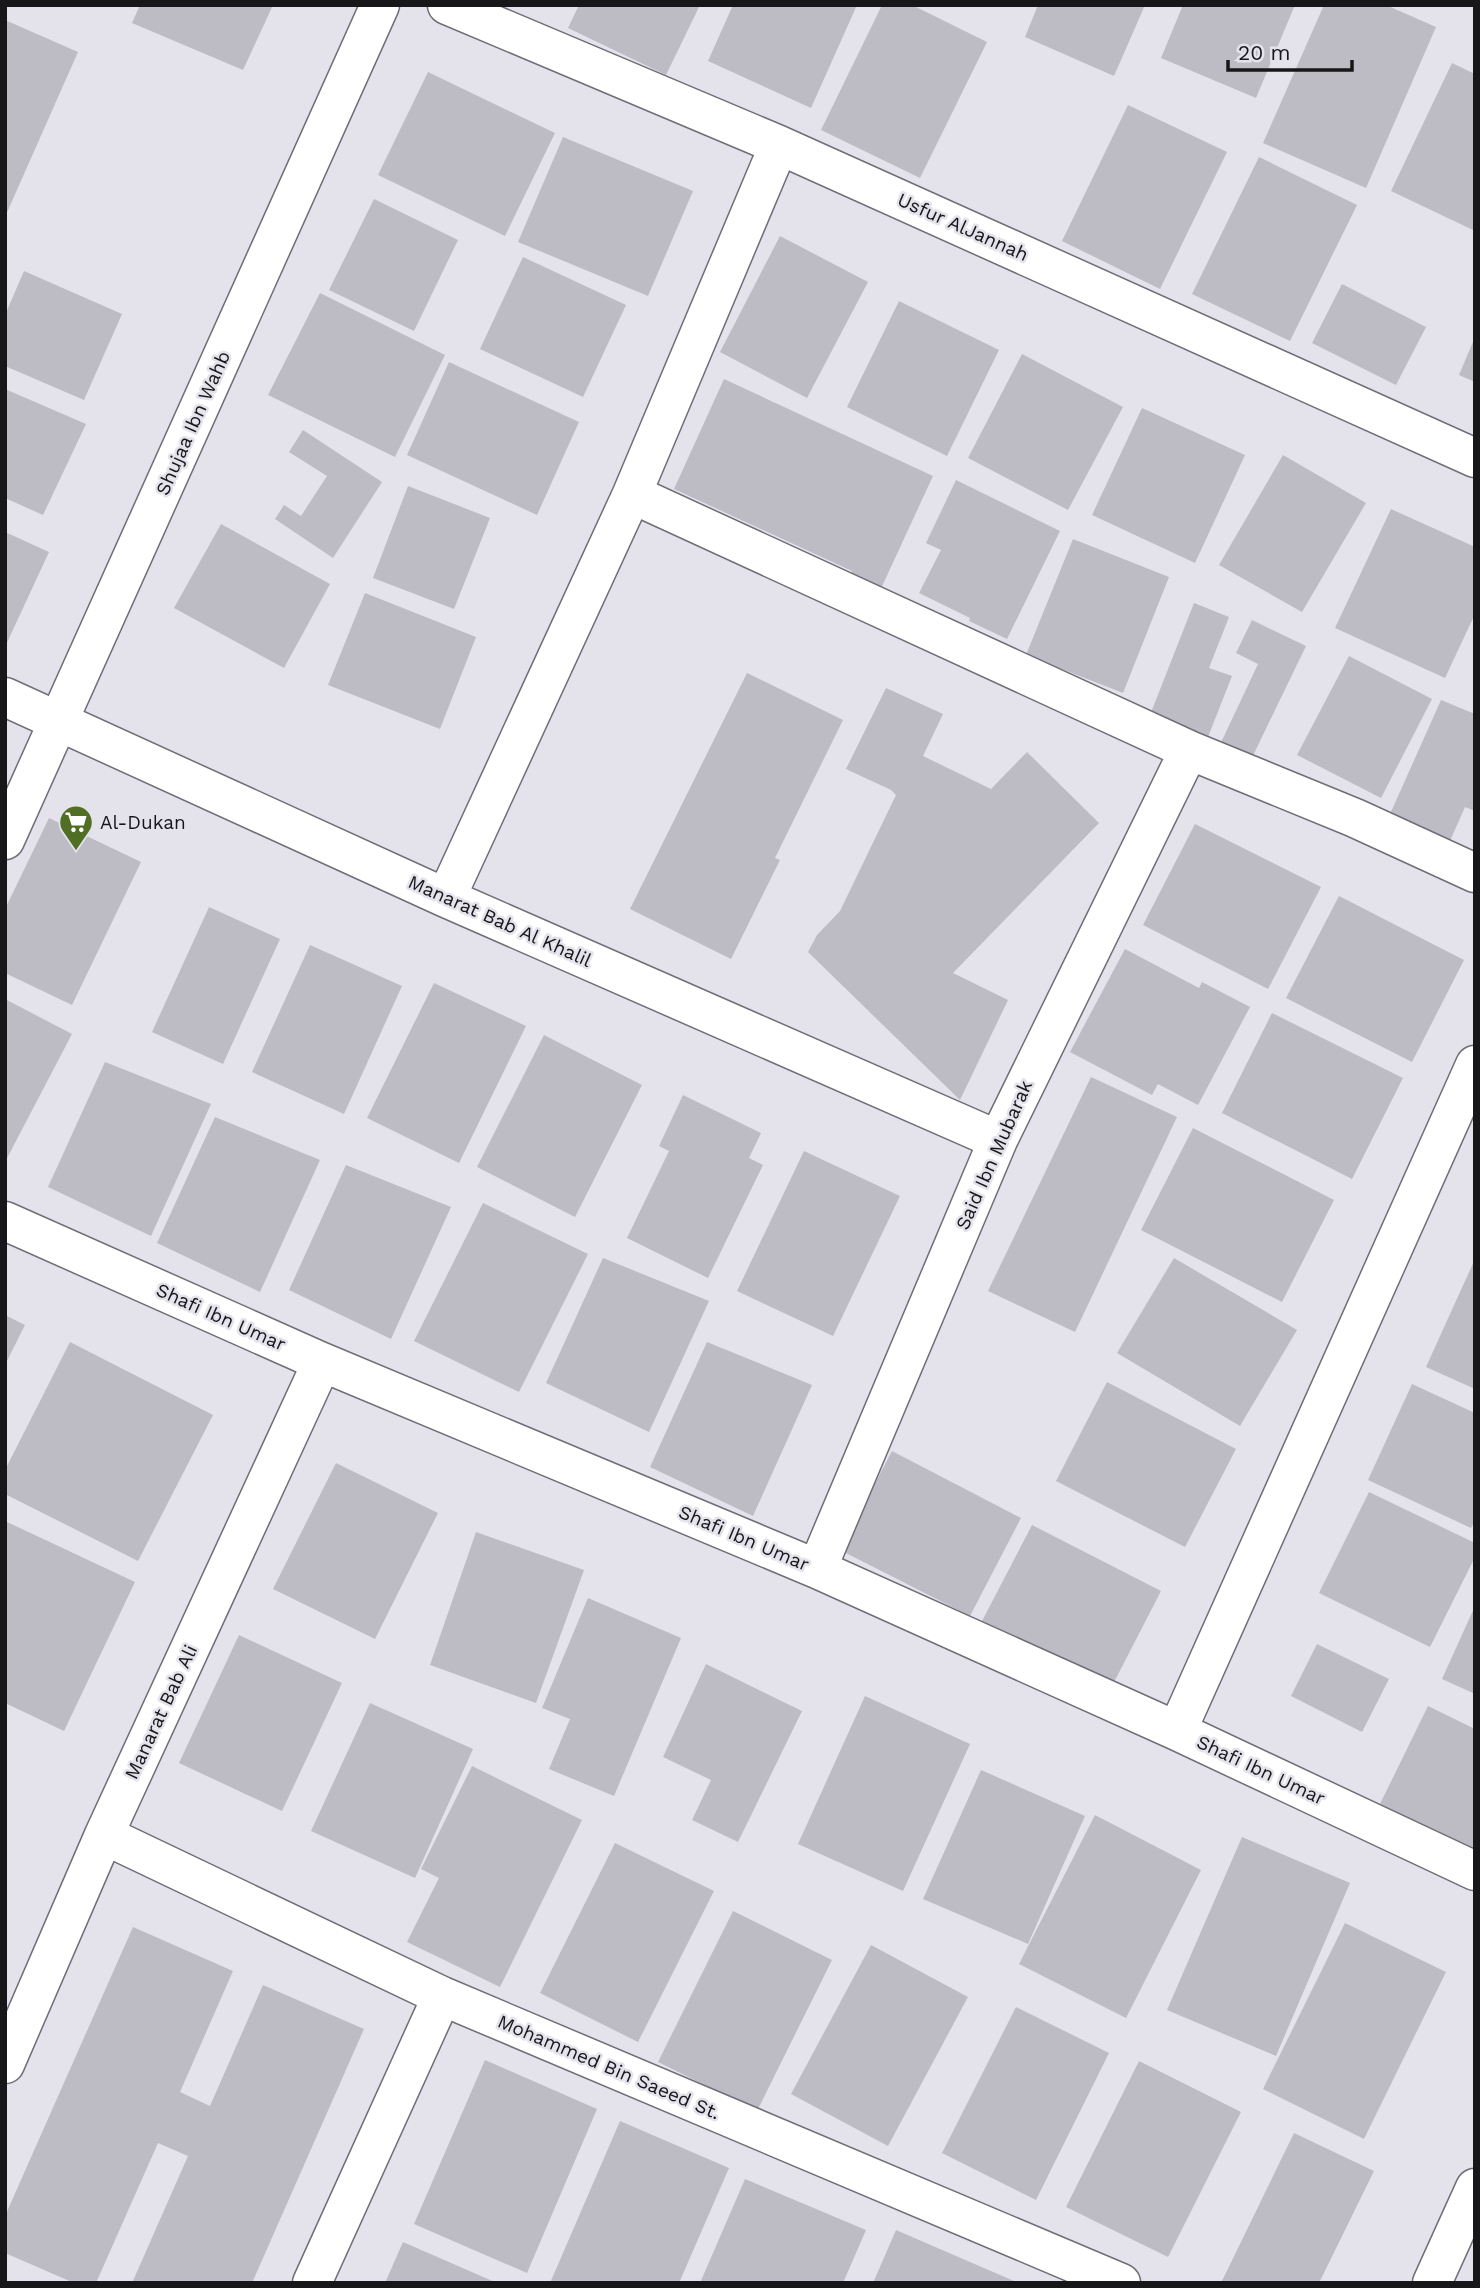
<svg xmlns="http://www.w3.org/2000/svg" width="1480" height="2288" font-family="'Work Sans',sans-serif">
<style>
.building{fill:#bdbbc4}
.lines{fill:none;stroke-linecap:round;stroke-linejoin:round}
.minor-casing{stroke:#6f6e76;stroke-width:41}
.minor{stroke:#fff;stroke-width:38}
.labels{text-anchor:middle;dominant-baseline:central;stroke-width:5;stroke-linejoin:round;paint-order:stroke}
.street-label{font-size:19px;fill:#17171a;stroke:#e4e3ec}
.poi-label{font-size:19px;fill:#17171a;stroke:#e4e3ec;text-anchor:start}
</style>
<rect width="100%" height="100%" fill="#e4e3ec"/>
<path class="building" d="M140 5H273L243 70 132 23Z
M579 5H700L666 75 568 28Z
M733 5H857L811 108 708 61Z
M882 5H912L987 42 920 178 821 130Z
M1038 5H1145L1114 76 1025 37Z
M1183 5H1295L1256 98 1161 58Z
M1324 5H1386L1436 27 1366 188 1263 143Z
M5 20 78 52 5 217Z
M1452 63 1475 74V231L1391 191Z
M428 72 555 133 505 236 378 175Z
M1128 105 1227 152 1160 289 1062 241Z
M563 137 693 191 648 296 518 242Z
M1259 157 1357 205 1290 341 1192 294Z
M374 199 458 240 414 331 329 290Z
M780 236 868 282 807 398 720 352Z
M523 257 626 305 583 397 480 349Z
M24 271 122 314 84 400 5 366V315Z
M1342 284 1426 327 1396 385 1312 343Z
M320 293 445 355 395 457 268 395Z
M899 301 999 350 947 456 847 407Z
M1475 337V382L1459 375Z
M1022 354 1123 407 1068 510 968 458Z
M449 362 579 422 537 515 407 455Z
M724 379 933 476 872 608 842 593 852 571 674 489Z
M5 389 86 424 43 515 5 498Z
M1142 408 1245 455 1195 563 1092 515Z
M303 430 382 482 333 558 275 519 284 505 301 516 327 476 289 452Z
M1283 455 1366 503 1302 612 1219 565Z
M956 480 1060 531 1007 639 969 621 970 618 919 593 941 550 926 543Z
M408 486 490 518 454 609 373 578Z
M1391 509 1475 547V614L1445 678 1335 628Z
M221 524 330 584 284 668 174 608Z
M5 532 49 552 5 647Z
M1073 539 1169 577 1123 693 1026 655Z
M365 593 476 637 440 729 328 685Z
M1194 603 1229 617 1209 668 1232 676 1208 737 1150 715Z
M1252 620 1306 646 1248 766 1217 751 1258 664 1236 653Z
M1349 656 1432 699 1381 798 1297 755Z
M747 673 843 720 775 858 780 860 731 959 630 909Z
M886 688 943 714 923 756 991 789 1027 752 1099 823 953 973 1008 1000 960 1100 808 952 817 935 840 911 896 795 891 790 846 769Z
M1441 700 1475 714V811L1465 807 1446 850 1386 823Z
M49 818 141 862 72 1005 5 973V909Z
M1195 824 1321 887 1268 989 1143 925Z
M1339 896 1464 960 1412 1062 1286 998Z
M209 907 280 939 223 1064 152 1032Z
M310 945 402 986 344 1114 252 1072Z
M1125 949 1199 988 1202 982 1250 1007 1198 1105 1158 1084 1152 1095 1070 1052Z
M434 983 526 1026 459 1163 367 1118Z
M5 999 72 1034 5 1162Z
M1272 1013 1403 1078 1352 1179 1222 1113Z
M544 1035 642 1085 575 1217 477 1167Z
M105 1062 211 1104 151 1236 48 1187Z
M1091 1077 1177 1117 1075 1332 988 1291Z
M683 1095 761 1133 749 1158 763 1165 708 1278 627 1238 669 1151 659 1146Z
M215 1117 320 1160 260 1292 157 1243Z
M1193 1128 1334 1200 1282 1302 1141 1230Z
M804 1151 900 1196 833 1336 737 1291Z
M346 1165 451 1207 391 1339 289 1290Z
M483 1203 588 1254 519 1392 414 1341Z
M603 1258 709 1301 649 1432 546 1383Z
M1174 1258 1297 1330 1240 1426 1117 1353Z
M1475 1259V1389L1426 1367Z
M5 1315 25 1325 5 1365Z
M70 1342 213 1415 138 1561 5 1494V1470Z
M707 1342 812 1385 753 1516 650 1467Z
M1107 1382 1236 1449 1185 1547 1056 1481Z
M1412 1384 1475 1413V1521L1471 1528 1368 1480Z
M892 1451 1021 1518 970 1616 840 1550Z
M336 1463 438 1513 375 1639 273 1589Z
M1369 1492 1475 1543V1557L1430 1647 1319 1593Z
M5 1521 135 1582 64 1731 5 1703Z
M1032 1525 1161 1591 1110 1690 981 1623Z
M476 1532 584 1570 536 1703 430 1665Z
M588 1598 681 1638 614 1796 549 1769 570 1719 542 1708Z
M1475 1606V1694L1442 1679Z
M239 1635 342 1683 282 1811 179 1763Z
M1317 1644 1389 1679 1362 1732 1291 1696Z
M706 1664 802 1711 738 1842 692 1820 711 1780 663 1757Z
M865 1696 970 1744 903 1891 798 1844Z
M370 1703 473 1749 415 1878 311 1831Z
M1428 1706 1475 1729V1851L1380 1804Z
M472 1766 582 1820 500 1987 407 1942 439 1878 421 1869Z
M981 1770 1085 1816 1028 1944 923 1899Z
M1095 1815 1201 1870 1126 2018 1019 1964Z
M1242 1837 1350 1883 1276 2056 1167 2010Z
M615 1843 714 1891 638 2042 540 1993Z
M733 1911 832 1960 757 2111 658 2062Z
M1345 1923 1446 1972 1364 2139 1263 2089Z
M133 1927 233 1971 180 2092 210 2106 263 1985 364 2029 252 2283H132L188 2156 158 2143 96 2283H74L5 2253V2216Z
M871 1945 968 1997 888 2146 791 2094Z
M1016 2007 1109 2053 1036 2200 942 2153Z
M485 2060 597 2109 527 2273 414 2224Z
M1139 2061 1241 2112 1168 2257 1066 2207Z
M620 2121 729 2168 679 2283H550Z
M1294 2133 1374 2171 1319 2283H1221Z
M745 2179 866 2230 843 2283H700Z
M896 2230 1014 2281 1013 2283H873Z
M403 2242 497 2283H385Z"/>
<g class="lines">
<g class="minor-casing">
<path id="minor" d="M447 5 779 145 1475 458
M632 494 1189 750 1355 818 1475 873
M5 697 446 898 998 1140
M5 840 380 5
M446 898 632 494 779 145
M5 1221 322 1362 817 1569 1177 1731 1475 1871
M817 1569 998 1140 1189 750
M1177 1731 1475 1065
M104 1835 442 1996 1121 2283
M5 2064 104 1835 322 1362
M312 2283 442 1996
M1432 2283 1475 2188"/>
</g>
<use href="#minor" class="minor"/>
</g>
<defs>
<g id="supermarket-pin" transform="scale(1.75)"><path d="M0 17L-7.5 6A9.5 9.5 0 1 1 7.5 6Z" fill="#506f24" stroke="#e4e3ec"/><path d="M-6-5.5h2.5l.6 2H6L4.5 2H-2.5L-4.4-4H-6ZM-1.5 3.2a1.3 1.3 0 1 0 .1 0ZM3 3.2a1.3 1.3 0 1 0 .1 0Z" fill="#fff"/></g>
</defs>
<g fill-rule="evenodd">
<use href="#supermarket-pin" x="76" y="822"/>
</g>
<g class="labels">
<g class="street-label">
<text transform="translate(963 227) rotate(24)">Usfur AlJannah</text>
<text transform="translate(193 423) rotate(-66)">Shujaa Ibn Wahb</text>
<text transform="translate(500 921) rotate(24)">Manarat Bab Al Khalil</text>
<text transform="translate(994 1155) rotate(-66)">Said Ibn Mubarak</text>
<text transform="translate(221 1317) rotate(24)">Shafi Ibn Umar</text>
<text transform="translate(744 1538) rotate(23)">Shafi Ibn Umar</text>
<text transform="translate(161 1712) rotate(-65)">Manarat Bab Ali</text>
<text transform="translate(1261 1770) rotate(25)">Shafi Ibn Umar</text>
<text transform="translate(609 2067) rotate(23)">Mohammed Bin Saeed St.</text>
</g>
<g class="poi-label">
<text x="100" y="822">Al-Dukan</text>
</g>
</g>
<rect width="1480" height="2288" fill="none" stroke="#17171a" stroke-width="14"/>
<path d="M1228 60v10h124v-10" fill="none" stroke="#17171a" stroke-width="3.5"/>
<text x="1238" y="60" font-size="21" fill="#17171a" stroke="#e4e3ec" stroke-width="5" paint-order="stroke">20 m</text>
</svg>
